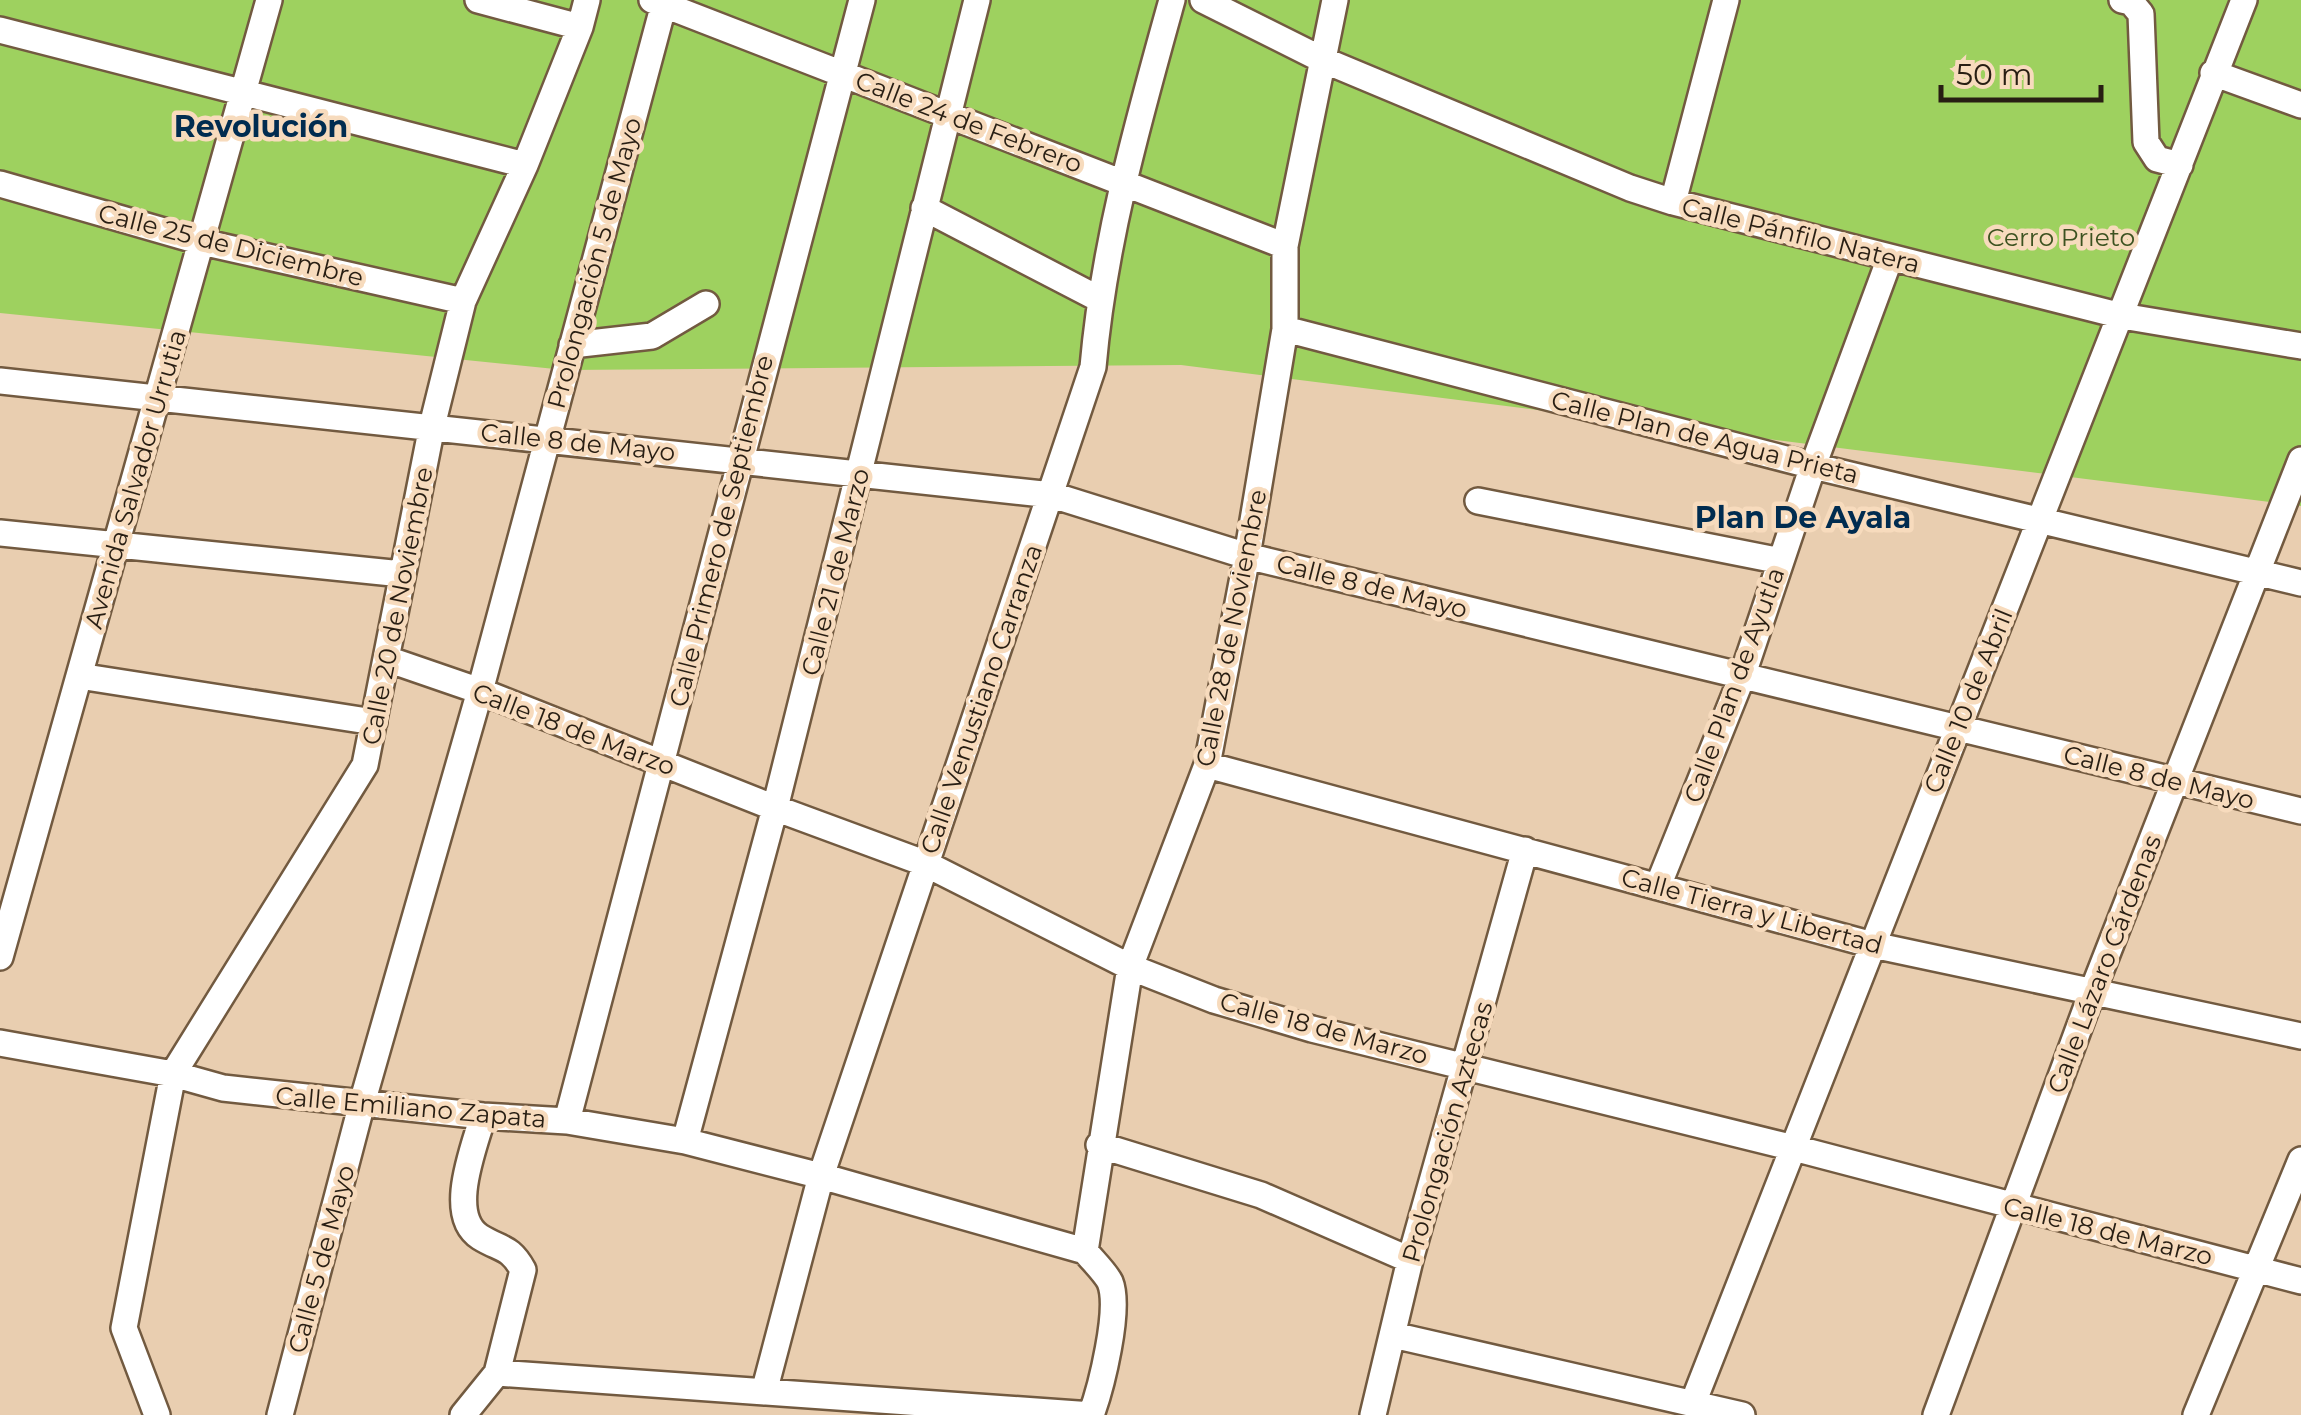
<svg xmlns="http://www.w3.org/2000/svg" width="2301" height="1415" font-family="Montserrat,sans-serif">
<style>
.green{fill:#9ed15f}
.lines{fill:none;stroke-linecap:round;stroke-linejoin:round}
.minor-casing{stroke:#725a40;stroke-width:30}
.minor{stroke:#fff;stroke-width:25}
.labels{text-anchor:middle;dominant-baseline:central;stroke-width:9;stroke-linejoin:round;paint-order:stroke}
.street-label{font-size:25px;fill:#281e13;stroke:#f7dbbd}
.park-label{font-size:25px;fill:#3c5220;stroke:#f7dbbd}
.quarter-label{font-size:30px;font-weight:bold;fill:#002c50;stroke:#f7dbbd}
</style>
<rect width="100%" height="100%" fill="#e9ceb0"/>
<path class="green" d="M0 0H2301V506L1181 365 565 370 0 313Z"/>
<g class="lines">
<g class="minor-casing">
<path id="minor" d="M478 0 580 27
M652 0 1285 246
M1203 0 1321 59 1630 188 1673 202 2122 316 2301 346
M2122 0 2131 2 2141 14 2146 142 2157 159 2180 165
M0 30 525 165
M2213 73 2301 105
M0 184 202 242 463 301
M1673 202 1726 0
M924 208 1099 299
M1285 329 1813 466 2301 583
M572 345 652 336 706 304
M0 381 1052 495 1247 556 2301 811
M1478 501 1781 561
M0 533 402 574
M387 659 480 691 775 808 924 863 1130 967 1214 1000 1312 1029 1794 1148 2301 1281
M79 676 374 722
M1207 765 1873 945 2301 1036
M1658 886 1742 677 1813 466 1890 258
M0 957 269 0
M0 1043 173 1074 223 1088 483 1116 567 1121 685 1141 821 1176 1085 1251
M567 1121 862 0
M685 1141 775 808 977 0
M1099 1145 1261 1195 1410 1260
M1393 1335 1742 1415
M497 1373 1092 1415
M764 1392 821 1176 1093 367C1104 241 1138 122 1172 0
M1693 1403 2244 0
M157 1415 124 1328 173 1074 365 765 432 426 463 301 525 165 580 27 587 0
M280 1415 362 1103 480 691 665 0
M463 1415 497 1373 523 1270C510 1246 501 1250 480 1237 446 1215 474 1148 483 1116
M1091 1415C1101 1388 1121 1309 1110 1282 1105 1272 1092 1260 1085 1251L1130 967 1207 765 1247 556 1285 329V246L1335 0
M1373 1415 1410 1260 1525 850
M1936 1415 2093 990 2301 460
M2196 1415 2301 1160"/>
</g>
<use href="#minor" class="minor"/>
</g>
<g class="labels">
<g class="street-label">
<text transform="translate(969 122) rotate(21)">Calle 24 de Febrero</text>
<text transform="translate(1801 235) rotate(14)">Calle Pánfilo Natera</text>
<text transform="translate(231 245) rotate(14)">Calle 25 de Diciembre</text>
<text transform="translate(594 263) rotate(-75)">Prolongación 5 de Mayo</text>
<text transform="translate(1705 437) rotate(14)">Calle Plan de Agua Prieta</text>
<text transform="translate(578 442) rotate(6)">Calle 8 de Mayo</text>
<text transform="translate(135 479) rotate(-74)">Avenida Salvador Urrutia</text>
<text transform="translate(721 531) rotate(-76)">Calle Primero de Septiembre</text>
<text transform="translate(835 572) rotate(-76)">Calle 21 de Marzo</text>
<text transform="translate(1372 586) rotate(14)">Calle 8 de Mayo</text>
<text transform="translate(397 606) rotate(-79)">Calle 20 de Noviembre</text>
<text transform="translate(1231 628) rotate(-79)">Calle 28 de Noviembre</text>
<text transform="translate(1734 685) rotate(-70)">Calle Plan de Ayutla</text>
<text transform="translate(981 699) rotate(-71)">Calle Venustiano Carranza</text>
<text transform="translate(1968 701) rotate(-68)">Calle 10 de Abril</text>
<text transform="translate(574 729) rotate(21)">Calle 18 de Marzo</text>
<text transform="translate(2159 777) rotate(14)">Calle 8 de Mayo</text>
<text transform="translate(1752 911) rotate(15)">Calle Tierra y Libertad</text>
<text transform="translate(2104 964) rotate(-69)">Calle Lázaro Cárdenas</text>
<text transform="translate(1324 1028) rotate(15)">Calle 18 de Marzo</text>
<text transform="translate(411 1107) rotate(5)">Calle Emiliano Zapata</text>
<text transform="translate(1447 1132) rotate(-74)">Prolongación Aztecas</text>
<text transform="translate(2108 1231) rotate(14)">Calle 18 de Marzo</text>
<text transform="translate(321 1259) rotate(-75)">Calle 5 de Mayo</text>
</g>
<g class="park-label">
<text x="2061" y="237">Cerro Prieto</text>
</g>
<g class="quarter-label">
<text x="261" y="126">Revolución</text>
<text x="1803" y="517">Plan De Ayala</text>
</g>
</g>
<path d="M1941 85v15h160v-15" fill="none" stroke="#281e13" stroke-width="5"/>
<text x="1956" y="85" font-size="30" fill="#281e13" stroke="#f7dbbd" stroke-width="8" paint-order="stroke">50 m</text>
</svg>
